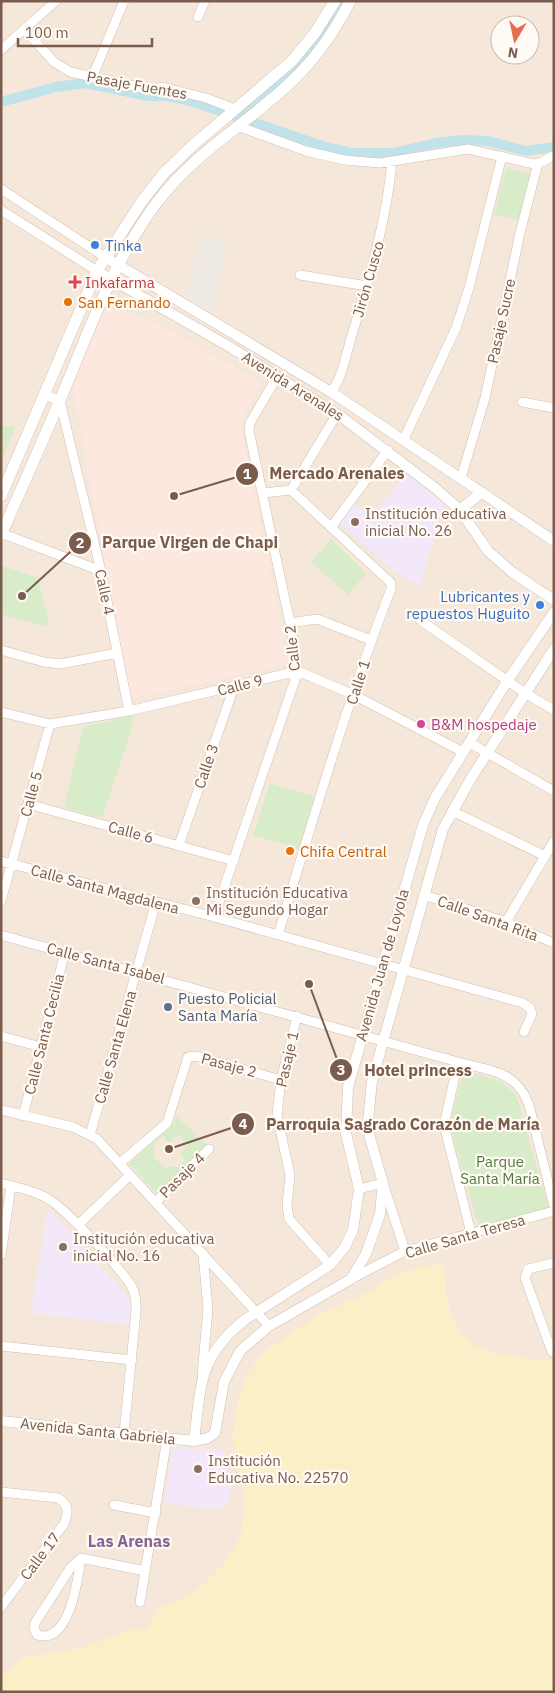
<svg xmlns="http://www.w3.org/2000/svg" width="555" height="1693" font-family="'IBM Plex Sans',sans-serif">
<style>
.residential{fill:#f5e8da;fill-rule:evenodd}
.commercial{fill:#fde8e0}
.industrial{fill:#efe9e4}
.education{fill:#f3e8fa}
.green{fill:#d8ecc9;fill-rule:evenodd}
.sand{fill:#fcefc7}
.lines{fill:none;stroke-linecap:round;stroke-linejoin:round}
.canal{stroke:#bfe3e8;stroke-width:10}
.minor-casing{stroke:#d1beb0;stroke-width:10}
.tertiary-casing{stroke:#d1beb0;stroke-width:11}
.secondary-casing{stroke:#d6c0b0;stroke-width:12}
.minor{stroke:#fff;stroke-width:9}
.tertiary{stroke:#fff;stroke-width:10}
.secondary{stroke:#fff;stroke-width:11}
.shop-dot{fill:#3f7fe0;stroke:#fffaf3;stroke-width:2}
.health-dot{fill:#e0444e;stroke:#fffaf3;stroke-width:2}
.food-dot{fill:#e8710a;stroke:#fffaf3;stroke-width:2}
.education-dot{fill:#8d6e63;stroke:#fffaf3;stroke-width:2}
.hotel-dot{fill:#d1479c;stroke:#fffaf3;stroke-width:2}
.service-dot{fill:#5c6f8a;stroke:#fffaf3;stroke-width:2}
.labels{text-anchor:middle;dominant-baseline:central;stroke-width:4.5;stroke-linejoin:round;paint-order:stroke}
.street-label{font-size:15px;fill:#7a5c4d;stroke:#fffaf3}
.shop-label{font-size:15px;fill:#366cbe;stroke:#fffaf3;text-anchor:start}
.health-label{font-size:15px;fill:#be3a42;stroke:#fffaf3;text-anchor:start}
.food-label{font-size:15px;fill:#c56008;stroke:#fffaf3;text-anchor:start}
.education-label{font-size:15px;fill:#785e54;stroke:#fffaf3;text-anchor:start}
.hotel-label{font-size:15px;fill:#b23c85;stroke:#fffaf3;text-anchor:start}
.service-label{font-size:15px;fill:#4e5e75;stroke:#fffaf3;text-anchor:start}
.park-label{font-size:15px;fill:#537a41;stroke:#fffaf3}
.neighbourhood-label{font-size:16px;font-weight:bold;fill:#846695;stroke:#fffaf3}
.leader{fill:none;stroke:#7a5c4d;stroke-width:2}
.callout-dot{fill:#7a5c4d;stroke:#fffaf3;stroke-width:2}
.mark-label{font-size:15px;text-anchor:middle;font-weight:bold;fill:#fff}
.callout-label{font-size:16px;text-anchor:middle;font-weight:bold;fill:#7a5c4d;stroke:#fffaf3;stroke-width:4.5;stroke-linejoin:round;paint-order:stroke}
</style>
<rect width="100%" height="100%" fill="#fdf6ec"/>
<path class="residential" d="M1 1H554V1692H1ZM500 25H530V55H500Z"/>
<path class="commercial" d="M101 301 105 308 131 313 161 326 262 383 240 423 289 664 129 699 74 390Z"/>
<path class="industrial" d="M201 235 228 240 212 311 186 297Z"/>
<path class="education" d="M406 474 444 504 420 586 399 575 339 523 355 504 372 517Z
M47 1211 56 1217 128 1297 132 1308 130 1325 31 1313Z
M173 1447 223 1450 231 1487 229 1500 217 1510 164 1503Z"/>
<path class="green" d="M506 168 531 174 520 221 494 214Z
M1 426H16L1 462Z
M331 539 366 573 348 595 311 562Z
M1 565 38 578 50 627 1 615Z
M134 715 128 740 102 818 64 808 83 727Z
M270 783 315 797 299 849 253 835Z
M464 1071 501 1081 516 1095 549 1209 479 1228 451 1130 453 1111Z
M176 1116 208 1145 158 1195 129 1163 174 1123ZM178 1134 188 1145 180 1154 185 1160 178 1167 170 1166 166 1169 154 1157V1144L163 1136 169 1143Z"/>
<path class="sand" d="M443 1264C445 1279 446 1296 450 1310 453 1320 459 1333 467 1340 486 1356 530 1359 554 1361V1692H1V1676L23 1658 81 1648 132 1630H146L159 1608 186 1597 204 1584 225 1563 241 1534 245 1502 232 1438 238 1400 248 1373 265 1351 321 1314 368 1292 395 1275 424 1266Z"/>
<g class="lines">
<path class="canal" d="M1 102 56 87 86 83 148 96H167L191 101 325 147 352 153H393L436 143 464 140 488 141 526 151 554 147
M236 117C279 80 315 53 341 1"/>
<g class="minor-casing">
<path id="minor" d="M198 17 205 1
M25 30 54 62 70 72 153 90 162 87 206 98 235 109
M1 50 56 1
M92 78 124 1
M237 126 306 151 344 160 380 163 468 149 534 164 542 162 554 155
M1 189 105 257
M1 210 97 271
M300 275 367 286
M331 392C342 378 346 356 351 338 369 280 386 223 392 162
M46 395 60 401 101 571 129 711
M522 402 554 408
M404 439 456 328 469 288 502 156
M461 478 485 398 520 233 538 163
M291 490 337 414
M263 493 291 490 391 583V589C347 702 313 819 278 935
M332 526 388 450
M1 533 101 571
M420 620 525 693 554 710
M290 623 317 619 371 640
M1 650 44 662 60 664 117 653
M1 712 50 724 129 711 298 671 354 695 463 752
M470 743 554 791
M28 804 234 861
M452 811 545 856
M179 845 234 687
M1 861 214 917 523 1003 530 1008 532 1014 524 1032
M424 895 506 922 551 942
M1 901 50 724
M214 917 298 671 290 623 249 431 250 423 277 377
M506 922 554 841
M1 935 458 1062C491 1071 516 1070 529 1105L554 1206
M297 1016 281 1080 277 1115 290 1175 287 1205 289 1219 330 1265
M1 1036 41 1047
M458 1062 444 1125 471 1233
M1 1110 73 1127 97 1139 269 1326
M23 1116 65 952
M90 1135 156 902
M120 1163 167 1123 188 1057 196 1056 281 1080
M1 1183C15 1187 32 1190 45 1197 65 1207 117 1265 131 1285 136 1293 136 1302 136 1311L124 1433
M359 1189 383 1183 405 1251
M156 1202 209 1149
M78 1225 130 1175
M1 1255 11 1186
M351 1279 405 1251 554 1211
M1 1346 132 1360
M552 1352 525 1278 528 1269 554 1263
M202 1375 208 1309 203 1254
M1 1492 58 1498C70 1505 68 1514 64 1524L1 1607
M114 1505 156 1513
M81 1558C78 1578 70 1645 37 1635L34 1628 35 1623 71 1567 81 1558 145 1571
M140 1602 167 1439"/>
</g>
<g class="tertiary-casing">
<path id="tertiary" d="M105 257 331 392 554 541
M97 271 230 347 343 418 435 488 460 510 488 551 513 573 554 600
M460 510 481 493
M1 1421 194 1441 208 1438 215 1433 224 1382 240 1351 269 1326 351 1279 366 1254 380 1214 383 1183 370 1138 368 1121 372 1081 443 829 470 780 554 649
M194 1441C201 1386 198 1356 246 1319L330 1265 345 1247 353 1230 359 1189 346 1133 348 1087 423 825 435 798 508 680 554 612"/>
</g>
<g class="secondary-casing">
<path id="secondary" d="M1 496 97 271 142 201 164 173 192 146 292 61 315 33 335 1
M1 535C21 490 41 445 60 400 89 332 113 260 158 201 198 149 248 124 293 80 317 57 335 31 350 1"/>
</g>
<use href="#minor" class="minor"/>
<use href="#tertiary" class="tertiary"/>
<use href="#secondary" class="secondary"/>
</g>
<g class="shop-dot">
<circle cx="95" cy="245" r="5"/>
<circle cx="540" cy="605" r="5"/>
</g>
<path class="health-dot" d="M72.5 274.5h5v5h5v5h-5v5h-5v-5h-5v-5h5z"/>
<g class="food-dot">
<circle cx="68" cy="302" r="5"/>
<circle cx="290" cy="851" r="5"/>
</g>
<g class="education-dot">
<circle cx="355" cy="522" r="5"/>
<circle cx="196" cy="901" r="5"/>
<circle cx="63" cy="1247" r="5"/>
<circle cx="198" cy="1469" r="5"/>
</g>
<circle class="hotel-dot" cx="421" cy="724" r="5"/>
<circle class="service-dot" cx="168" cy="1007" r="5"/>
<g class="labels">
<g class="street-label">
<text transform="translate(137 85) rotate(10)">Pasaje Fuentes</text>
<text transform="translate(368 279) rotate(-74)">Jirón Cusco</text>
<text transform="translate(501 321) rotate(-78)">Pasaje Sucre</text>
<text transform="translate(293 386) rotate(32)">Avenida Arenales</text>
<text transform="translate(105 592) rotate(78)">Calle 4</text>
<text transform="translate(292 648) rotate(-96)">Calle 2</text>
<text transform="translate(358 682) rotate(-72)">Calle 1</text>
<text transform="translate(240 685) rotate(-14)">Calle 9</text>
<text transform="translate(206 766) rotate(-71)">Calle 3</text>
<text transform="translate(31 794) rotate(-75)">Calle 5</text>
<text transform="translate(131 832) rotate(15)">Calle 6</text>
<text transform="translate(105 889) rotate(15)">Calle Santa Magdalena</text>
<text transform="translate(488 918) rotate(20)">Calle Santa Rita</text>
<text transform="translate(106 963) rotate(15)">Calle Santa Isabel</text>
<text transform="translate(382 965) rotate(-74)">Avenida Juan de Loyola</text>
<text transform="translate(44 1034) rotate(-76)">Calle Santa Cecilia</text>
<text transform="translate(115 1047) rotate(-74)">Calle Santa Elena</text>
<text transform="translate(287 1059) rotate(-77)">Pasaje 1</text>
<text transform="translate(229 1065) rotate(15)">Pasaje 2</text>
<text transform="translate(182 1175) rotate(-45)">Pasaje 4</text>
<text transform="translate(465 1236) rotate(-16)">Calle Santa Teresa</text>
<text transform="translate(98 1431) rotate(6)">Avenida Santa Gabriela</text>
<text transform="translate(40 1556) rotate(-53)">Calle 17</text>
</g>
<g class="shop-label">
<text x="105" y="245">Tinka</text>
<text x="530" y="596" text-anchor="end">Lubricantes y<tspan x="530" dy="17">repuestos Huguito</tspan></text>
</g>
<g class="health-label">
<text x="85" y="282">Inkafarma</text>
</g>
<g class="food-label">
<text x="78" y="302">San Fernando</text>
<text x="300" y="851">Chifa Central</text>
</g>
<g class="education-label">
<text x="365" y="513">Institución educativa<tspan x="365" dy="17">inicial No. 26</tspan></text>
<text x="206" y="892">Institución Educativa<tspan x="206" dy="17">Mi Segundo Hogar</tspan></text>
<text x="73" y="1238">Institución educativa<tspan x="73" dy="17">inicial No. 16</tspan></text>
<text x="208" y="1460">Institución<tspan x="208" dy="17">Educativa No. 22570</tspan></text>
</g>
<g class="hotel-label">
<text x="431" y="724">B&amp;M hospedaje</text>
</g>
<g class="service-label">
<text x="178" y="998">Puesto Policial<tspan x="178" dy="17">Santa María</tspan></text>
</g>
<g class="park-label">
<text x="500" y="1161">Parque<tspan x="500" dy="17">Santa María</tspan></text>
</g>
<g class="neighbourhood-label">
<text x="129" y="1541">Las Arenas</text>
</g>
</g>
<path class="leader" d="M174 496L247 474M22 596L80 543M309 984L341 1070M169 1149L243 1124"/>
<g class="callout-dot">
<circle cx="174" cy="496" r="5"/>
<circle cx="22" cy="596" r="5"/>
<circle cx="309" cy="984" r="5"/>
<circle cx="169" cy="1149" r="5"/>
<circle cx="247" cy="474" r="12"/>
<circle cx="80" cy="543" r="12"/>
<circle cx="341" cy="1070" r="12"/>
<circle cx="243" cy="1124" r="12"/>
</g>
<g class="mark-label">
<text x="247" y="479">1</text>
<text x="80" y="548">2</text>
<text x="341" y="1075">3</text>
<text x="243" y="1129">4</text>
</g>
<g class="callout-label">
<text x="337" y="479">Mercado Arenales</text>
<text x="190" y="548">Parque Virgen de Chapi</text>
<text x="418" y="1076">Hotel princess</text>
<text x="403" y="1130">Parroquia Sagrado Corazón de María</text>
</g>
<rect width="555" height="1693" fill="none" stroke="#7a5c4d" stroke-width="5"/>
<g transform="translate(515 40) rotate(189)"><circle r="24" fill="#fffaf3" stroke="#cabbb1"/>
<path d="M0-4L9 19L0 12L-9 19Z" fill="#e76f51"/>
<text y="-8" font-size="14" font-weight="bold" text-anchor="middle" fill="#7a5c4d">N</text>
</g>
<path d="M18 38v8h134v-8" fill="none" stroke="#7a5c4d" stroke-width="2.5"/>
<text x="25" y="38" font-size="15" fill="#7a5c4d" stroke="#fffaf3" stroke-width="4" paint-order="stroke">100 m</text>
</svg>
